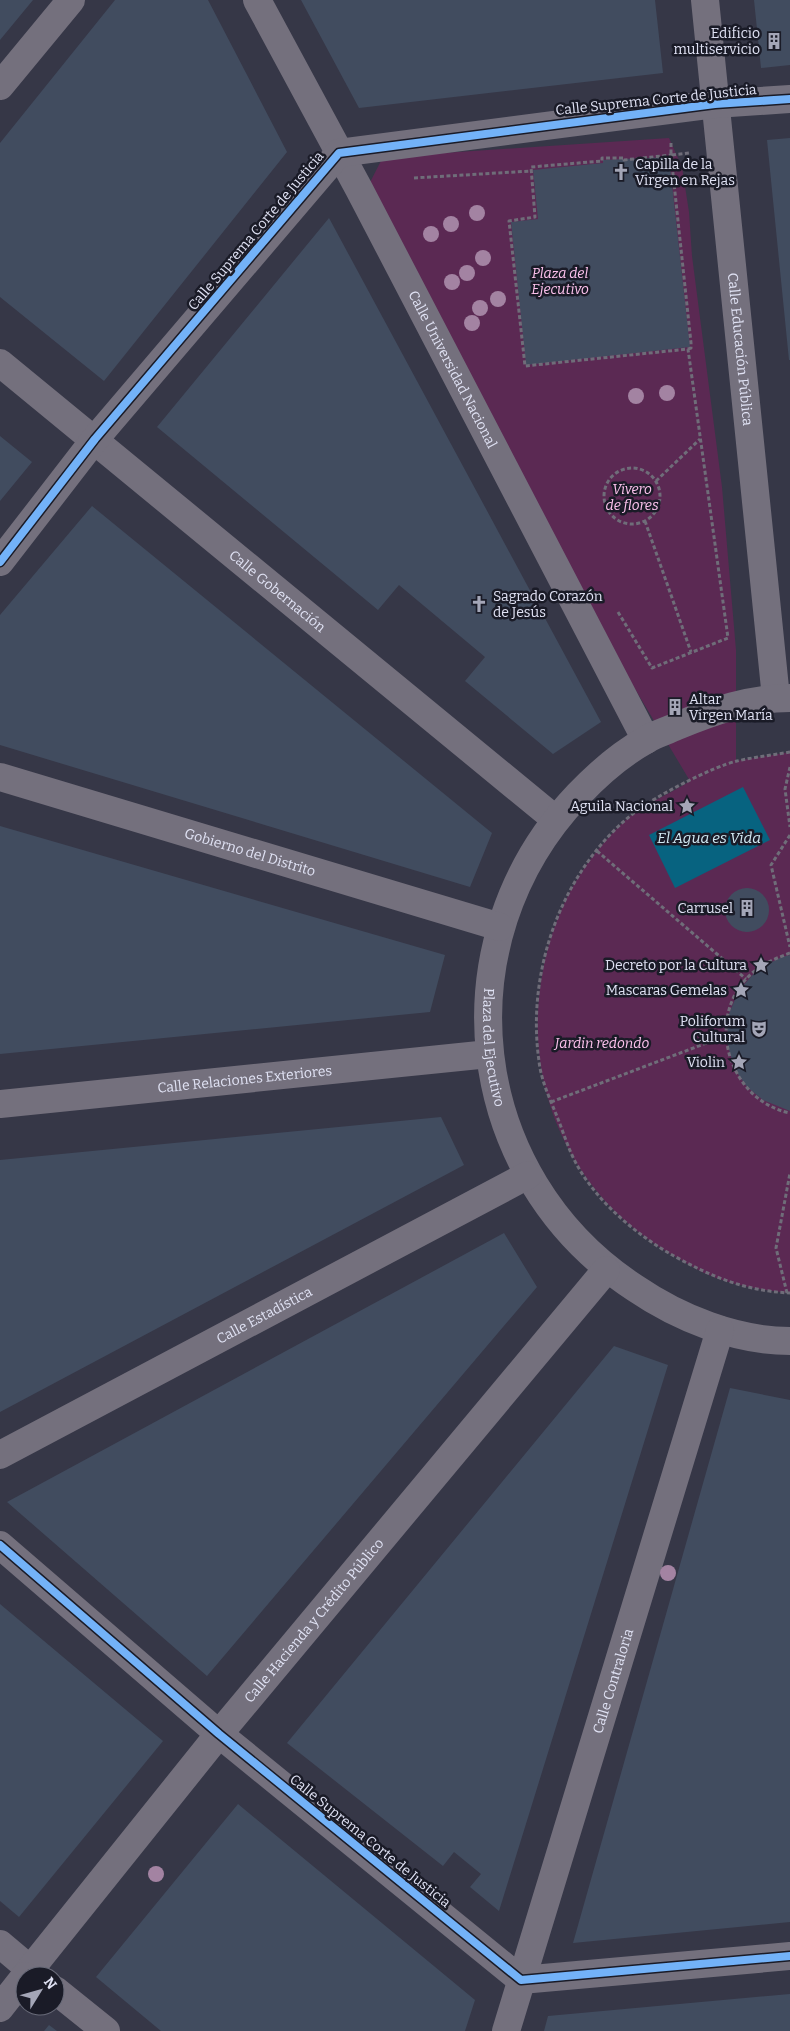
<svg xmlns="http://www.w3.org/2000/svg" width="790" height="2031" font-family="Bitter,serif">
<style>
.green{fill:#5b2953}
.water{fill:#076380}
.building{fill:#414c5f}
.lines{fill:none;stroke-linecap:round;stroke-linejoin:round}
.path{stroke:#6f6d79;stroke-width:3;stroke-dasharray:4 2.5;stroke-linecap:butt}
.minor{stroke:#74707d;stroke-width:28}
.cycleway-casing{stroke:#1a1b27;stroke-width:11}
.cycleway{stroke:#73b2f8;stroke-width:8}
.tree{fill:#a383a2}
.labels{text-anchor:middle;dominant-baseline:central;stroke-width:5;stroke-linejoin:round;paint-order:stroke}
.poi-label{font-size:14px;fill:#e0e2f4;stroke:#1a1b27;text-anchor:end}
.street-label{font-size:14px;fill:#e0e2f4;stroke:#1a1b27}
.park-label{font-size:14px;font-style:italic;fill:#fdc2ed;stroke:#1a1b27}
.water-label{font-size:15px;font-style:italic;fill:#d1e9f3;stroke:#1a1b27}
</style>
<rect width="100%" height="100%" fill="#363747"/>
<path class="green" d="M669 138 682 167 689 212 692 256 722 487 736 650V761L790 752V1293C762 1290 735 1286 709 1275 698 1271 687 1263 676 1257 572 1199 520 1087 543 970 551 927 569 885 597 851 608 838 623 820 637 811 654 800 673 792 690 781L549 545 364 194 383 157Z"/>
<path class="water" d="M743 787 770 840 675 888 649 835Z"/>
<path class="building" d="M0 0H33L0 40Z
M115 0H208L287 152 104 381 0 297V143Z
M301 0H655L663 73 359 108Z
M754 0H790V65L761 68Z
M790 138V360H789L767 140Z
M669 157 690 347 526 365 511 222 538 219 533 170 603 163V160Z
M329 218 601 722 553 754 465 681 485 657 399 585 378 610 157 427Z
M0 436 32 462 0 501Z
M92 506 492 833 470 887 0 745V615Z
M676 703 680 708 675 712 671 706Z
M0 826 445 955 430 1012 0 1054Z
M725 910a22 22 0 1 1 44 0a22 22 0 1 1-44 0Z
M790 955V1111L763 1100 747 1087 735 1070 727 1043 728 1016 739 990 758 969 782 957Z
M441 1117 464 1165 0 1412V1160Z
M504 1233 537 1287 207 1676 7 1502Z
M614 1346 668 1365 499 1911 470 1887 481 1874 454 1852 443 1866 287 1743Z
M730 1388 790 1400V1922L573 1943Z
M0 1604 163 1741 19 1917 0 1901Z
M238 1804 475 2000 465 2031H161L96 1977Z
M790 1994V2031H544L548 2016Z
M49 2025 57 2031H44Z"/>
<g class="lines">
<path class="path" d="M671 143V155L689 153
M414 178 531 171
M604 496a28 28 0 1 1 56 0a28 28 0 1 1-56 0Z
M656 481 700 439
M645 521 691 652
M618 612 652 668 728 638 688 349 525 366 509 221 535 217 531 167 602 161V158H624V160L671 155 691 343V348L688 349
M790 752C773 755 755 757 737 761 712 767 656 796 635 812 562 869 526 971 539 1061 541 1081 551 1101 558 1119 564 1134 569 1151 577 1165 597 1202 638 1236 674 1256 712 1277 746 1291 790 1293
M790 767 785 789 790 827
M790 835 771 865 790 947
M597 851 746 979
M790 953C774 959 759 965 747 978 705 1022 730 1101 790 1113
M551 1102 725 1036
M787 1293 776 1248 790 1173"/>
<g class="minor">
<path id="s1" d="M257 0 359 189 646 740"/>
<path id="s2" d="M705 0 776 698"/>
<path d="M0 86 71 0"/>
<path id="s3" d="M0 363 555 819"/>
<path d="M0 562 95 439 339 153 715 104 790 99"/>
<path id="s4" d="M790 698C751 698 713 711 677 726 667 731 655 734 646 740 621 754 597 775 578 795 438 942 465 1177 635 1288 679 1318 736 1341 790 1341"/>
<path id="s5" d="M0 777 500 927"/>
<path id="s6" d="M0 1104 489 1054"/>
<path id="s7" d="M0 1455 528 1175"/>
<path d="M0 1545 219 1734 521 1980 790 1956"/>
<path d="M0 1944 38 1976"/>
<path id="s8" d="M25 1976 219 1734 606 1270"/>
<path d="M55 1990 106 2031"/>
<path d="M0 2008 25 1976"/>
<path id="s9" d="M506 2031 720 1330"/>
</g>
<g class="cycleway-casing">
<path id="cycleway" d="M0 562 95 439 339 153 715 104 790 99
M0 1545 219 1734 521 1980 790 1956"/>
</g>
<use href="#cycleway" class="cycleway"/>
</g>
<g class="tree">
<circle cx="477" cy="213" r="8"/>
<circle cx="451" cy="224" r="8"/>
<circle cx="431" cy="234" r="8"/>
<circle cx="483" cy="258" r="8"/>
<circle cx="467" cy="273" r="8"/>
<circle cx="452" cy="282" r="8"/>
<circle cx="498" cy="299" r="8"/>
<circle cx="480" cy="308" r="8"/>
<circle cx="472" cy="323" r="8"/>
<circle cx="667" cy="393" r="8"/>
<circle cx="636" cy="396" r="8"/>
<circle cx="668" cy="1573" r="8"/>
<circle cx="156" cy="1874" r="8"/>
</g>
<defs>
<g id="building-bare" transform="scale(1.35)"><path d="M-4-6H4V6H1V3H-1V6H-4ZM-2.5-4.3h1.7v1.8h-1.7ZM.8-4.3h1.7v1.8H.8ZM-2.5-1h1.7V.8h-1.7ZM.8-1h1.7V.8H.8Z" fill="#a4a6b7" stroke="#1a1b27" stroke-width="2.5" paint-order="stroke"/></g>
<g id="church-bare" transform="scale(1.35)"><path d="M-1.2-6h2.4v3.5h3.3v2.4h-3.3V6h-2.4V-.1h-3.3v-2.4h3.3Z" fill="#a4a6b7" stroke="#1a1b27" stroke-width="2.5" paint-order="stroke"/></g>
<g id="sight-bare" transform="scale(1.35)"><path d="M0-6L1.8-2.2L6-1.7L2.9 1.2L3.7 5.4L0 3.3L-3.7 5.4L-2.9 1.2L-6-1.7L-1.8-2.2Z" fill="#a4a6b7" stroke="#1a1b27" stroke-width="2.5" paint-order="stroke"/></g>
<g id="theatre-bare" transform="scale(1.35)"><path d="M-5-5.5Q0-4 5-5.5V0Q5 5 0 6Q-5 5-5 0ZM-3.3-2.5H-1v1.5H-3.3ZM1-2.5H3.3v1.5H1ZM-2.8 1Q0 5.5 2.8 1Z" fill="#a4a6b7" stroke="#1a1b27" stroke-width="2.5" paint-order="stroke"/></g>
</defs>
<g fill-rule="evenodd">
<use href="#building-bare" x="774" y="41"/>
<use href="#church-bare" x="621" y="172"/>
<use href="#church-bare" x="479" y="604"/>
<use href="#building-bare" x="675" y="707"/>
<use href="#sight-bare" x="687" y="806"/>
<use href="#building-bare" x="747" y="908"/>
<use href="#sight-bare" x="761" y="965"/>
<use href="#sight-bare" x="741" y="990"/>
<use href="#theatre-bare" x="759" y="1029"/>
<use href="#sight-bare" x="739" y="1062"/>
</g>
<g class="labels">
<g class="poi-label">
<text x="760" y="33">Edificio<tspan x="760" dy="16">multiservicio</tspan></text>
<text x="635" y="164" text-anchor="start">Capilla de la<tspan x="635" dy="16">Virgen en Rejas</tspan></text>
<text x="493" y="596" text-anchor="start">Sagrado Corazón<tspan x="493" dy="16">de Jesús</tspan></text>
<text x="689" y="699" text-anchor="start">Altar<tspan x="689" dy="16">Virgen María</tspan></text>
<text x="673" y="806">Aguila Nacional</text>
<text x="733" y="908">Carrusel</text>
<text x="747" y="965">Decreto por la Cultura</text>
<text x="727" y="990">Mascaras Gemelas</text>
<text x="745" y="1021">Poliforum<tspan x="745" dy="16">Cultural</tspan></text>
<text x="725" y="1062">Violin</text>
</g>
<g class="street-label">
<text transform="translate(656 100) rotate(-6)">Calle Suprema Corte de Justicia</text>
<text transform="translate(256 231) rotate(-50)">Calle Suprema Corte de Justicia</text>
<text stroke="none"><textPath href="#s2" startOffset="351">Calle Educación Pública</textPath></text>
<text stroke="none"><textPath href="#s1" startOffset="418">Calle Universidad Nacional</textPath></text>
<text stroke="none"><textPath href="#s3" startOffset="359">Calle Gobernación</textPath></text>
<text stroke="none"><textPath href="#s5" startOffset="261">Gobierno del Distrito</textPath></text>
<text stroke="none"><textPath href="#s4" startOffset="515">Plaza del Ejecutivo</textPath></text>
<text stroke="none"><textPath href="#s6" startOffset="246">Calle Relaciones Exteriores</textPath></text>
<text stroke="none"><textPath href="#s7" startOffset="299">Calle Estadística</textPath></text>
<text stroke="none"><textPath href="#s8" startOffset="458">Calle Hacienda y Crédito Público</textPath></text>
<text stroke="none"><textPath href="#s9" startOffset="366">Calle Contraloria</textPath></text>
<text transform="translate(370 1841) rotate(39)">Calle Suprema Corte de Justicia</text>
</g>
<g class="park-label">
<text x="560" y="273">Plaza del<tspan x="560" dy="16">Ejecutivo</tspan></text>
<text x="632" y="489">Vivero<tspan x="632" dy="16">de flores</tspan></text>
<text x="602" y="1043">Jardin redondo</text>
</g>
<g class="water-label">
<text x="709" y="838">El Agua es Vida</text>
</g>
</g>
<g transform="translate(40 1991) rotate(53)"><circle r="24" fill="#1a1b27" stroke="#696b79"/>
<path d="M0-4L9 19L0 12L-9 19Z" fill="#a4a6b7"/>
<text y="-8" font-size="14" font-weight="bold" text-anchor="middle" fill="#e0e2f4">N</text>
</g>
</svg>
